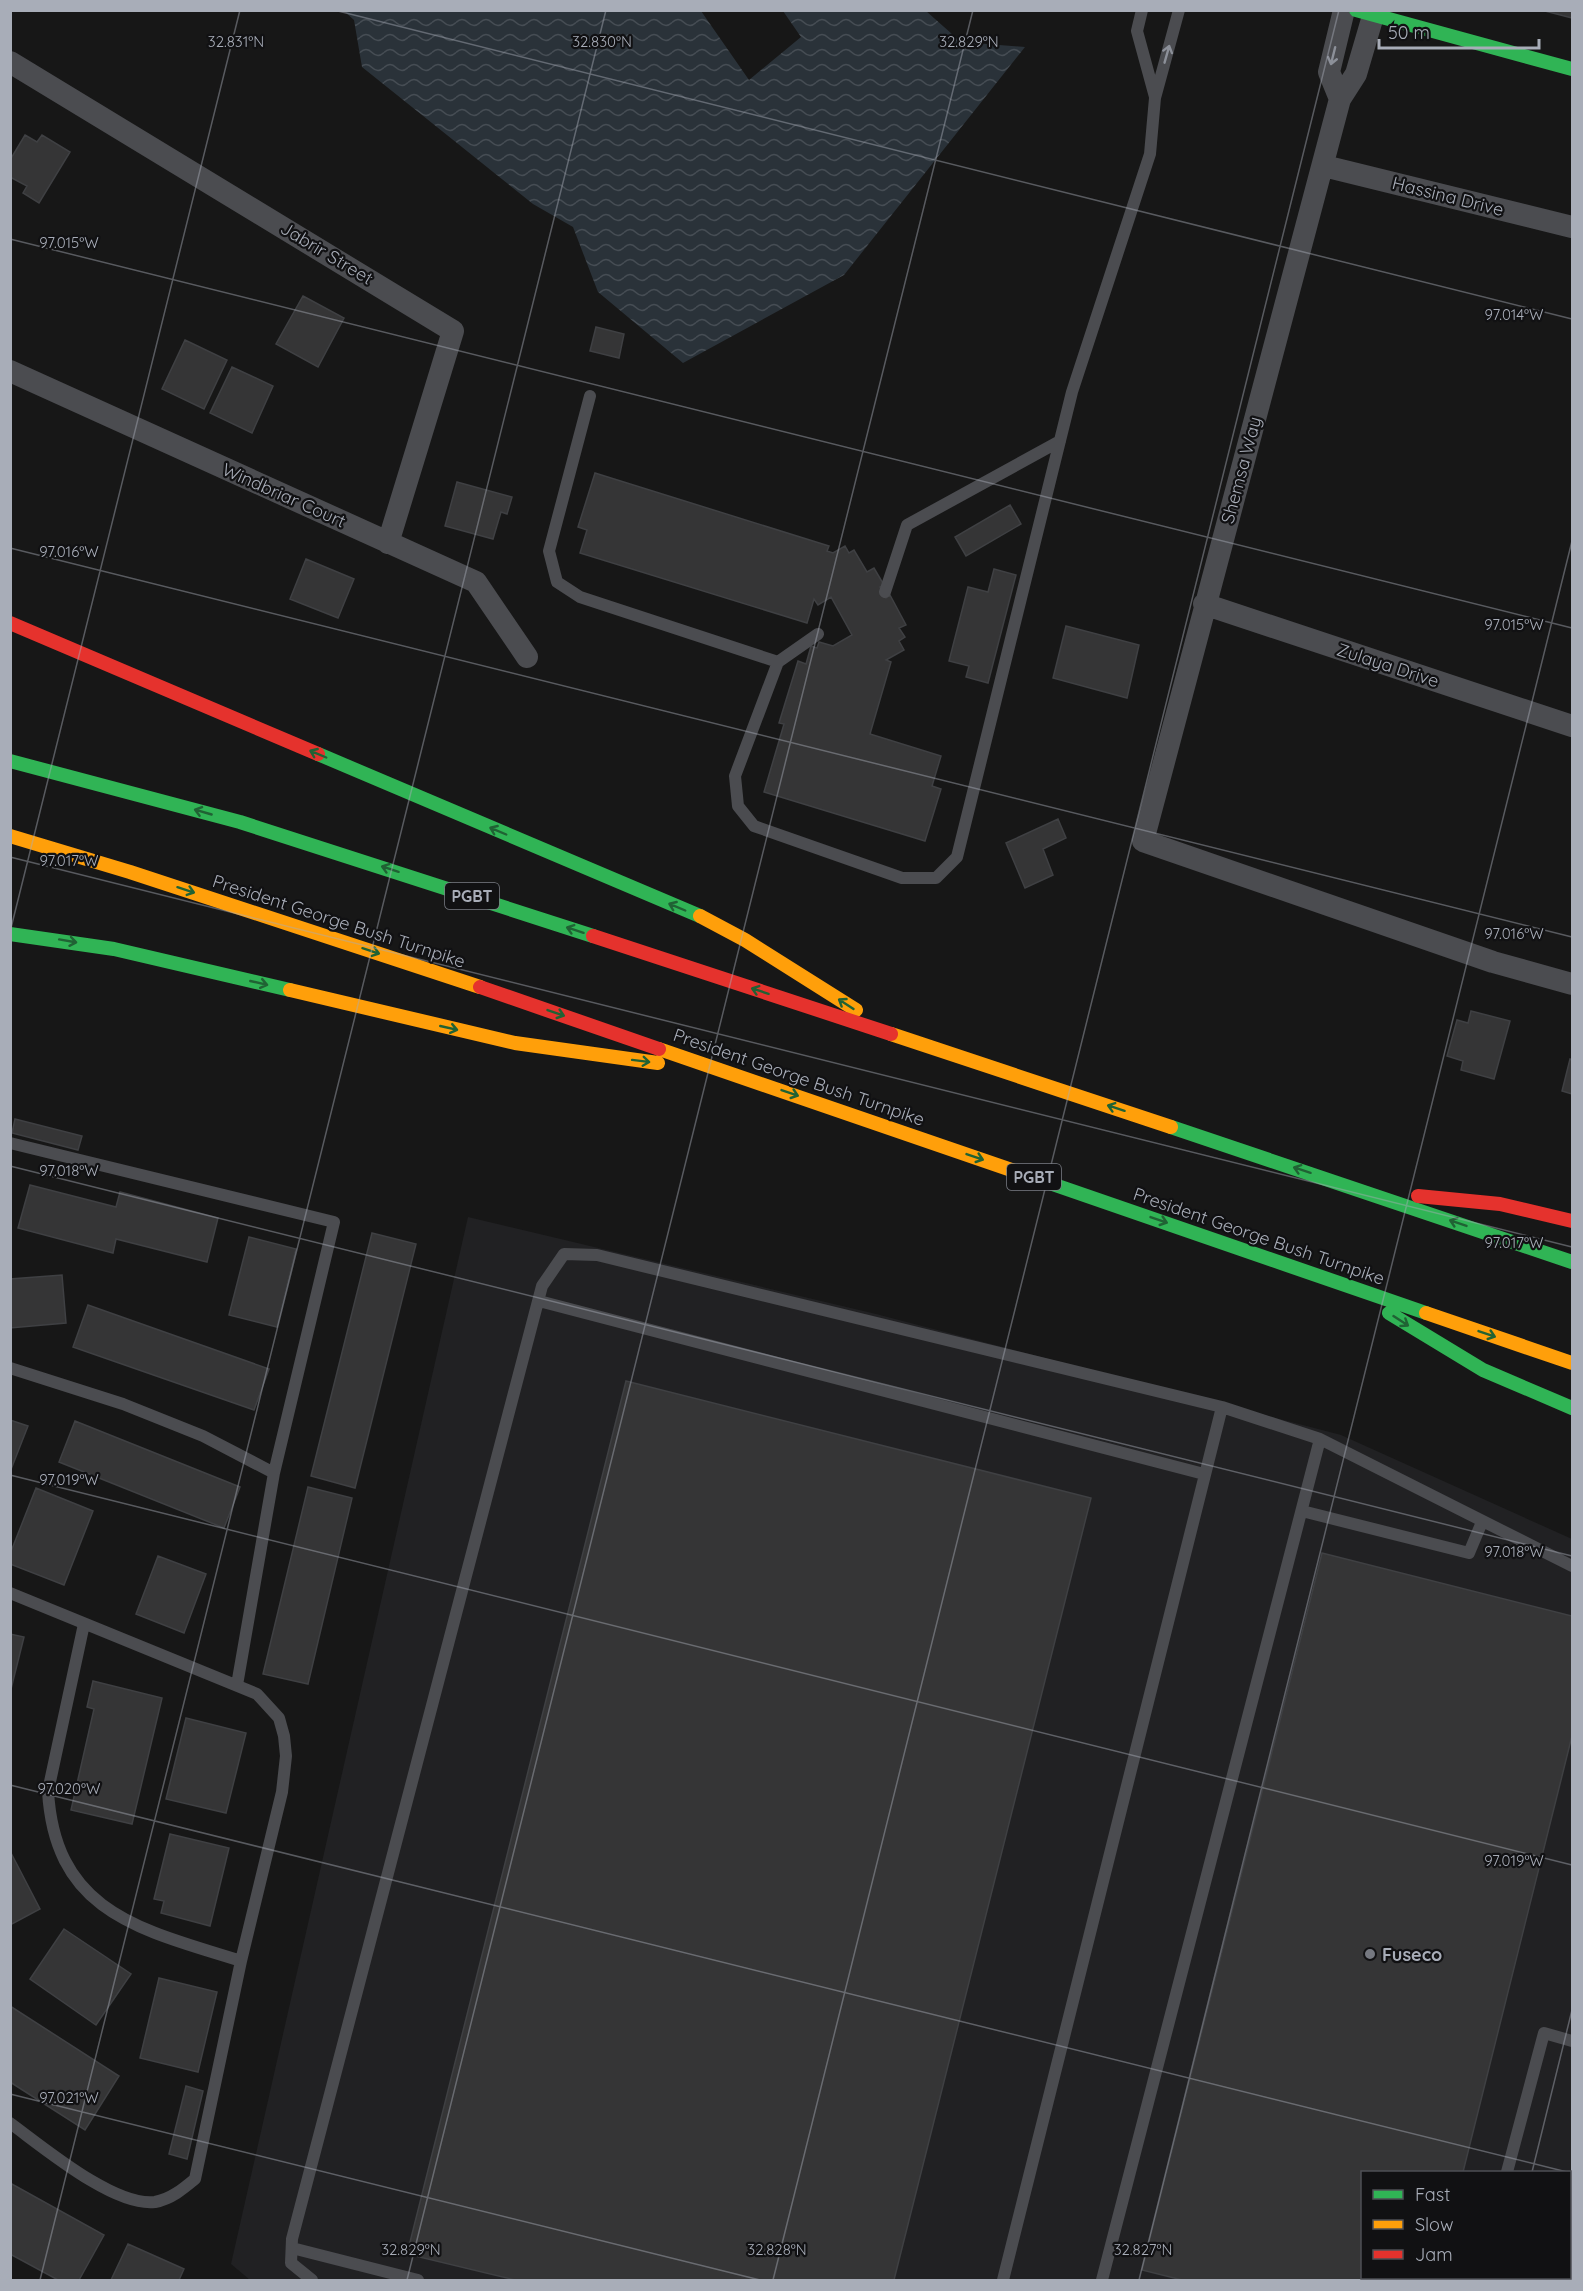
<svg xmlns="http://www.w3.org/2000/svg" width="1583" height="2291" font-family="Quicksand,sans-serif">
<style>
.built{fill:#212123;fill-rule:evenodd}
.water{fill:url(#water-waves)}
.building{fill:#353536;stroke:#3f4043;stroke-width:1.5}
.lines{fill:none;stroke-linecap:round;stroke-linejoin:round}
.lane{stroke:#4b4c50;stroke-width:12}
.street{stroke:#4b4c50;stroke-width:22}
.fast{stroke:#30b455;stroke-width:14}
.slow{stroke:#ff9f0a;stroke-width:14}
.jam{stroke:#e5322d;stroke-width:14}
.oneway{stroke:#8c9099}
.oneway2{stroke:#206234}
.ticks{fill:none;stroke:#a8adb8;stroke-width:1.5;stroke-opacity:0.45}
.poi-dot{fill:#757880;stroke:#111113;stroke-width:2}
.labels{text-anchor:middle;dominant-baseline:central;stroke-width:4.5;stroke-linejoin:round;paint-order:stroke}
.shield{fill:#111113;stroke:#7b7e86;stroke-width:1.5}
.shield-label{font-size:16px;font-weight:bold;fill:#a8adb8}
.street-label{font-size:18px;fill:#a8adb8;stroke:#111113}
.poi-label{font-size:18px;font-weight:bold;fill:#a8adb8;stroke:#111113;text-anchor:start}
.ticks-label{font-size:15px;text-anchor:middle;fill:#a8adb8;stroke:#111113;stroke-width:4.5;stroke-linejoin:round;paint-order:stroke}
</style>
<defs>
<pattern id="water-waves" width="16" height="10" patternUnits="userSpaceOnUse" patternTransform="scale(1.5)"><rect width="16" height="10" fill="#2a3239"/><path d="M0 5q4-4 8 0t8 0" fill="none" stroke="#464d54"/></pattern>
</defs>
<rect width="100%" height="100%" fill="#171717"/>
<path class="built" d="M468 1217 876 1314 1341 1435 1572 1539V2280H250L231 2264ZM1362 2172H1570V2278H1362Z"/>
<path class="water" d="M344 11H701L749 80 801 37 783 11H926L961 42 1025 47 844 275 683 363 598 292 573 227 533 204 362 67 354 20Z"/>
<path class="building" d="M1541 10H1572V18Z
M25 135 37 142 42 135 70 152 39 203 23 193 27 186 10 177V160Z
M303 296 344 318 318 367 276 344Z
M596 327 624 334 619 358 590 351Z
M185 340 227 360 204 409 162 389Z
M232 367 273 386 252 433 210 413Z
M595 473 829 546 827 551 833 553 845 546 849 553 854 550 867 572 874 568 884 585 880 587 886 598 890 595 906 625 899 628 905 637 899 641 904 650 886 660 891 662 870 734 941 756 932 786 941 789 925 841 764 792 784 724 779 723 798 661 806 664 811 646 817 648 819 642 833 646 852 635 831 597 818 605 814 599 807 623 580 553 587 530 578 527Z
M457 482 512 497 507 514 501 512 493 539 445 526Z
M1010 505 1021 524 966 556 955 537Z
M306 559 354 579 338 618 290 599Z
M994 569 1016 575 988 683 966 677 969 666 949 661 968 587 988 592Z
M1066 626 1139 645 1127 698 1053 678Z
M1058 819 1066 838 1043 849 1053 875 1025 888 1006 843Z
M1471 1011 1510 1021 1494 1079 1461 1070 1463 1061 1447 1056 1457 1020 1468 1023Z
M1570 1059 1572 1060V1094L1562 1091Z
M15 1119 82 1136 78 1150 12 1133Z
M30 1185 116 1207 120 1192 218 1218 207 1262 116 1239 113 1253 18 1228Z
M372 1233 416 1244 355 1488 311 1476Z
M249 1237 296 1249 277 1327 229 1315Z
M62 1275 66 1323 10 1328V1279Z
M88 1305 269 1369 254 1410 73 1347Z
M626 1381 1091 1498 894 2280H515L407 2254Z
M10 1420 28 1426 10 1472Z
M75 1421 240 1487 224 1528 59 1462Z
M308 1487 352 1498 308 1684 263 1674Z
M36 1488 93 1511 64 1585 10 1564V1554Z
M1322 1553 1572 1616V1736L1463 2172H1362V2278H1436V2280H1182L1142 2270Z
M158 1556 206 1574 184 1633 136 1614Z
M10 1634 24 1637 10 1693Z
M93 1681 162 1698 132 1824 71 1810 94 1709 87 1707Z
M186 1718 246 1733 226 1813 166 1799Z
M170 1834 229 1848 210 1926 161 1913 164 1901 154 1899Z
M10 1851 40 1909 10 1925Z
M64 1929 131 1974 96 2025 30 1979Z
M159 1978 217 1992 198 2072 140 2058Z
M10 2006 119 2076 85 2130 10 2082Z
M186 2086 203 2091 187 2159 169 2154Z
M10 2183 104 2235 79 2280H58L10 2254Z
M128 2244 184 2269 179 2280H111Z"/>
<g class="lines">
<path class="lane" d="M1142 10 1137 31 1155 97
M590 396 549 551 557 582 580 597 778 662
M885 592 907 525 1060 441
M818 634 778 662 735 776 738 806 754 826 902 878H936L957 857 1072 392 1150 154 1155 98 1179 10
M10 1143 334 1222 274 1473 237 1685
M539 1301 1204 1474
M10 1368 123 1404 203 1436 274 1473
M1302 1511 1469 1553 1482 1522
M10 1593 257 1694 279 1718 284 1736 286 1756 282 1792 241 1961 195 2179C183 2189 171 2199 155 2202 114 2207 43 2147 10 2123
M84 1624 48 1791C55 1914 143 1930 241 1961
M1507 2172 1544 2033 1572 2041
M1570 2189 1572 2178
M292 2248 418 2280
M312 2280 291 2263 292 2239 542 1286 564 1254 597 1255 1222 1407 1320 1439
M1003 2280 1222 1407
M1102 2280 1320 1439 1572 1566"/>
<path class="street" d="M1373 16 1356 74 1340 99 1143 841 1493 962 1572 984
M10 62 453 331 388 543
M1340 99 1329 72 1344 10
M1324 166 1572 227
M10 371 476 582 527 657
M1204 604 1572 726"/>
<path class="fast" d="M1356 10 1572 69
M318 754 700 916
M10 761 240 822 593 936
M10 934 114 949 290 990
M1171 1127 1572 1262
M1029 1176 1426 1313
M1389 1313 1483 1370 1572 1408"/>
<path class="slow" d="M10 836 130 872 480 987
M700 916 745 940 856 1010
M290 990 515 1043 658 1063
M891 1034 1171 1127
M659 1049 1029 1176
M1426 1313 1572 1363"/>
<path class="jam" d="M10 623 318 754
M593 936 891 1034
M480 987 659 1049
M1418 1196 1500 1204 1572 1221"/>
</g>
<defs><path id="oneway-shaft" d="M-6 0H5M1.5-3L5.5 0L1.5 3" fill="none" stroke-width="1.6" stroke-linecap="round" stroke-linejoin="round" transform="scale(1.5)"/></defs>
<g class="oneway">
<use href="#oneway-shaft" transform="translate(1167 54) rotate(-74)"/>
<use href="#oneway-shaft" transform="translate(1333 56) rotate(104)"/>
</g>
<g class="oneway2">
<use href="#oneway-shaft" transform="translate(318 754) rotate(-157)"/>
<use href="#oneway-shaft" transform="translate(203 812) rotate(-164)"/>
<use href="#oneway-shaft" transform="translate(498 831) rotate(-157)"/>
<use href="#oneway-shaft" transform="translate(390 869) rotate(-162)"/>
<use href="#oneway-shaft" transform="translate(186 890) rotate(18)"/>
<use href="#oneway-shaft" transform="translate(677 907) rotate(-157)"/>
<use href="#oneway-shaft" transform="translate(575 930) rotate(-162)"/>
<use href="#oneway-shaft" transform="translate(68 941) rotate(10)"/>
<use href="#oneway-shaft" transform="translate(371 951) rotate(18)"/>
<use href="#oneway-shaft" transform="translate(259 983) rotate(13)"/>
<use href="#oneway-shaft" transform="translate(760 991) rotate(-162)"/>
<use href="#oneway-shaft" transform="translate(846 1004) rotate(-147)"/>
<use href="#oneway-shaft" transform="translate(556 1013) rotate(19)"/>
<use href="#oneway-shaft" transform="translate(449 1028) rotate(13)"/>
<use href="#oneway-shaft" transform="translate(641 1061) rotate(7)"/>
<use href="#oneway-shaft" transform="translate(790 1093) rotate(19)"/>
<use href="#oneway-shaft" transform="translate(1116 1108) rotate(-162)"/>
<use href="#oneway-shaft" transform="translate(975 1157) rotate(19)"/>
<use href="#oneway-shaft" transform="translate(1302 1170) rotate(-162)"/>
<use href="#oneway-shaft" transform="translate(1159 1220) rotate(19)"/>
<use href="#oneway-shaft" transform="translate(1458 1223) rotate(-161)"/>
<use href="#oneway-shaft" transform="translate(1401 1321) rotate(33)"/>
<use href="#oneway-shaft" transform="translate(1487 1334) rotate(19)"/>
</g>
<path class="ticks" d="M334 10 1572 319M10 239 1572 628M10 548 1572 937M10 857 1572 1247M10 932 240 10M10 1166 1572 1556M10 1475 1572 1865M10 1785 1567 2172M10 2094 760 2280M1532 2172 1572 2010M1570 2173 1572 2174M40 2280 606 10M407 2280 973 10M773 2280 1339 10M1139 2280 1572 541M1505 2280 1506 2278"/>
<circle class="poi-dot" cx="1370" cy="1954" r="6"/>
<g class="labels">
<g class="shield">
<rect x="445" y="883" width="54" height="26" rx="4.5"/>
<rect x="1007" y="1164" width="54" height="26" rx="4.5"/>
</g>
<g class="shield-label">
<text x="472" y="896">PGBT</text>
<text x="1034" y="1177">PGBT</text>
</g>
<g class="street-label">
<text transform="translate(1448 196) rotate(14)">Hassina Drive</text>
<text transform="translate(327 253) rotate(31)">Jabrir Street</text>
<text transform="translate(1241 470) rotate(-75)">Shemsa Way</text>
<text transform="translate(284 495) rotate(24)">Windbriar Court</text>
<text transform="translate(1388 665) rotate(18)">Zulaya Drive</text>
<text transform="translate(339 921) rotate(18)">President George Bush Turnpike</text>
<text transform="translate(799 1077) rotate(19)">President George Bush Turnpike</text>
<text transform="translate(1259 1236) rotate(19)">President George Bush Turnpike</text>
</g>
<g class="poi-label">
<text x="1382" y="1954">Fuseco</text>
</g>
</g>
<g class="ticks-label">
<text x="236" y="47">32.831°N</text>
<text x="602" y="47">32.830°N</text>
<text x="969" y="47">32.829°N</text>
<text x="69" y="248">97.015°W</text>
<text x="1514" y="320">97.014°W</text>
<text x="69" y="557">97.016°W</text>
<text x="1514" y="630">97.015°W</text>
<text x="69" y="866">97.017°W</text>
<text x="1514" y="939">97.016°W</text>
<text x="69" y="1176">97.018°W</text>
<text x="1514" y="1248">97.017°W</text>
<text x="69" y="1485">97.019°W</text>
<text x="1514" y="1557">97.018°W</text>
<text x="69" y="1794">97.020°W</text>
<text x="1514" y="1866">97.019°W</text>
<text x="69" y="2103">97.021°W</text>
<text x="411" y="2255">32.829°N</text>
<text x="777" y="2255">32.828°N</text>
<text x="1143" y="2255">32.827°N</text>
</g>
<rect width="1583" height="2291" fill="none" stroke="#a8adb8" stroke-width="24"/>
<rect x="1361" y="2171" width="210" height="108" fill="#111113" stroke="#4d4f55" stroke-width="1.5"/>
<rect x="1373" y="2190" width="30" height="9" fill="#30b455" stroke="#4d4f55" stroke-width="1.5"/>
<text x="1415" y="2201" font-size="18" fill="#a8adb8">Fast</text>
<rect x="1373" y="2220" width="30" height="9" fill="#ff9f0a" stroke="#4d4f55" stroke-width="1.5"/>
<text x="1415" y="2231" font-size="18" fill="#a8adb8">Slow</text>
<rect x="1373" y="2250" width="30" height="9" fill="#e5322d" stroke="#4d4f55" stroke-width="1.5"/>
<text x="1415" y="2261" font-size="18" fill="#a8adb8">Jam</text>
<path d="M1379 39v9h160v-9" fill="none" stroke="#a8adb8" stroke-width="3"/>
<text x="1388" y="39" font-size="18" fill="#a8adb8" stroke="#111113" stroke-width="4.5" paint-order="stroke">50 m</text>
</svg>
